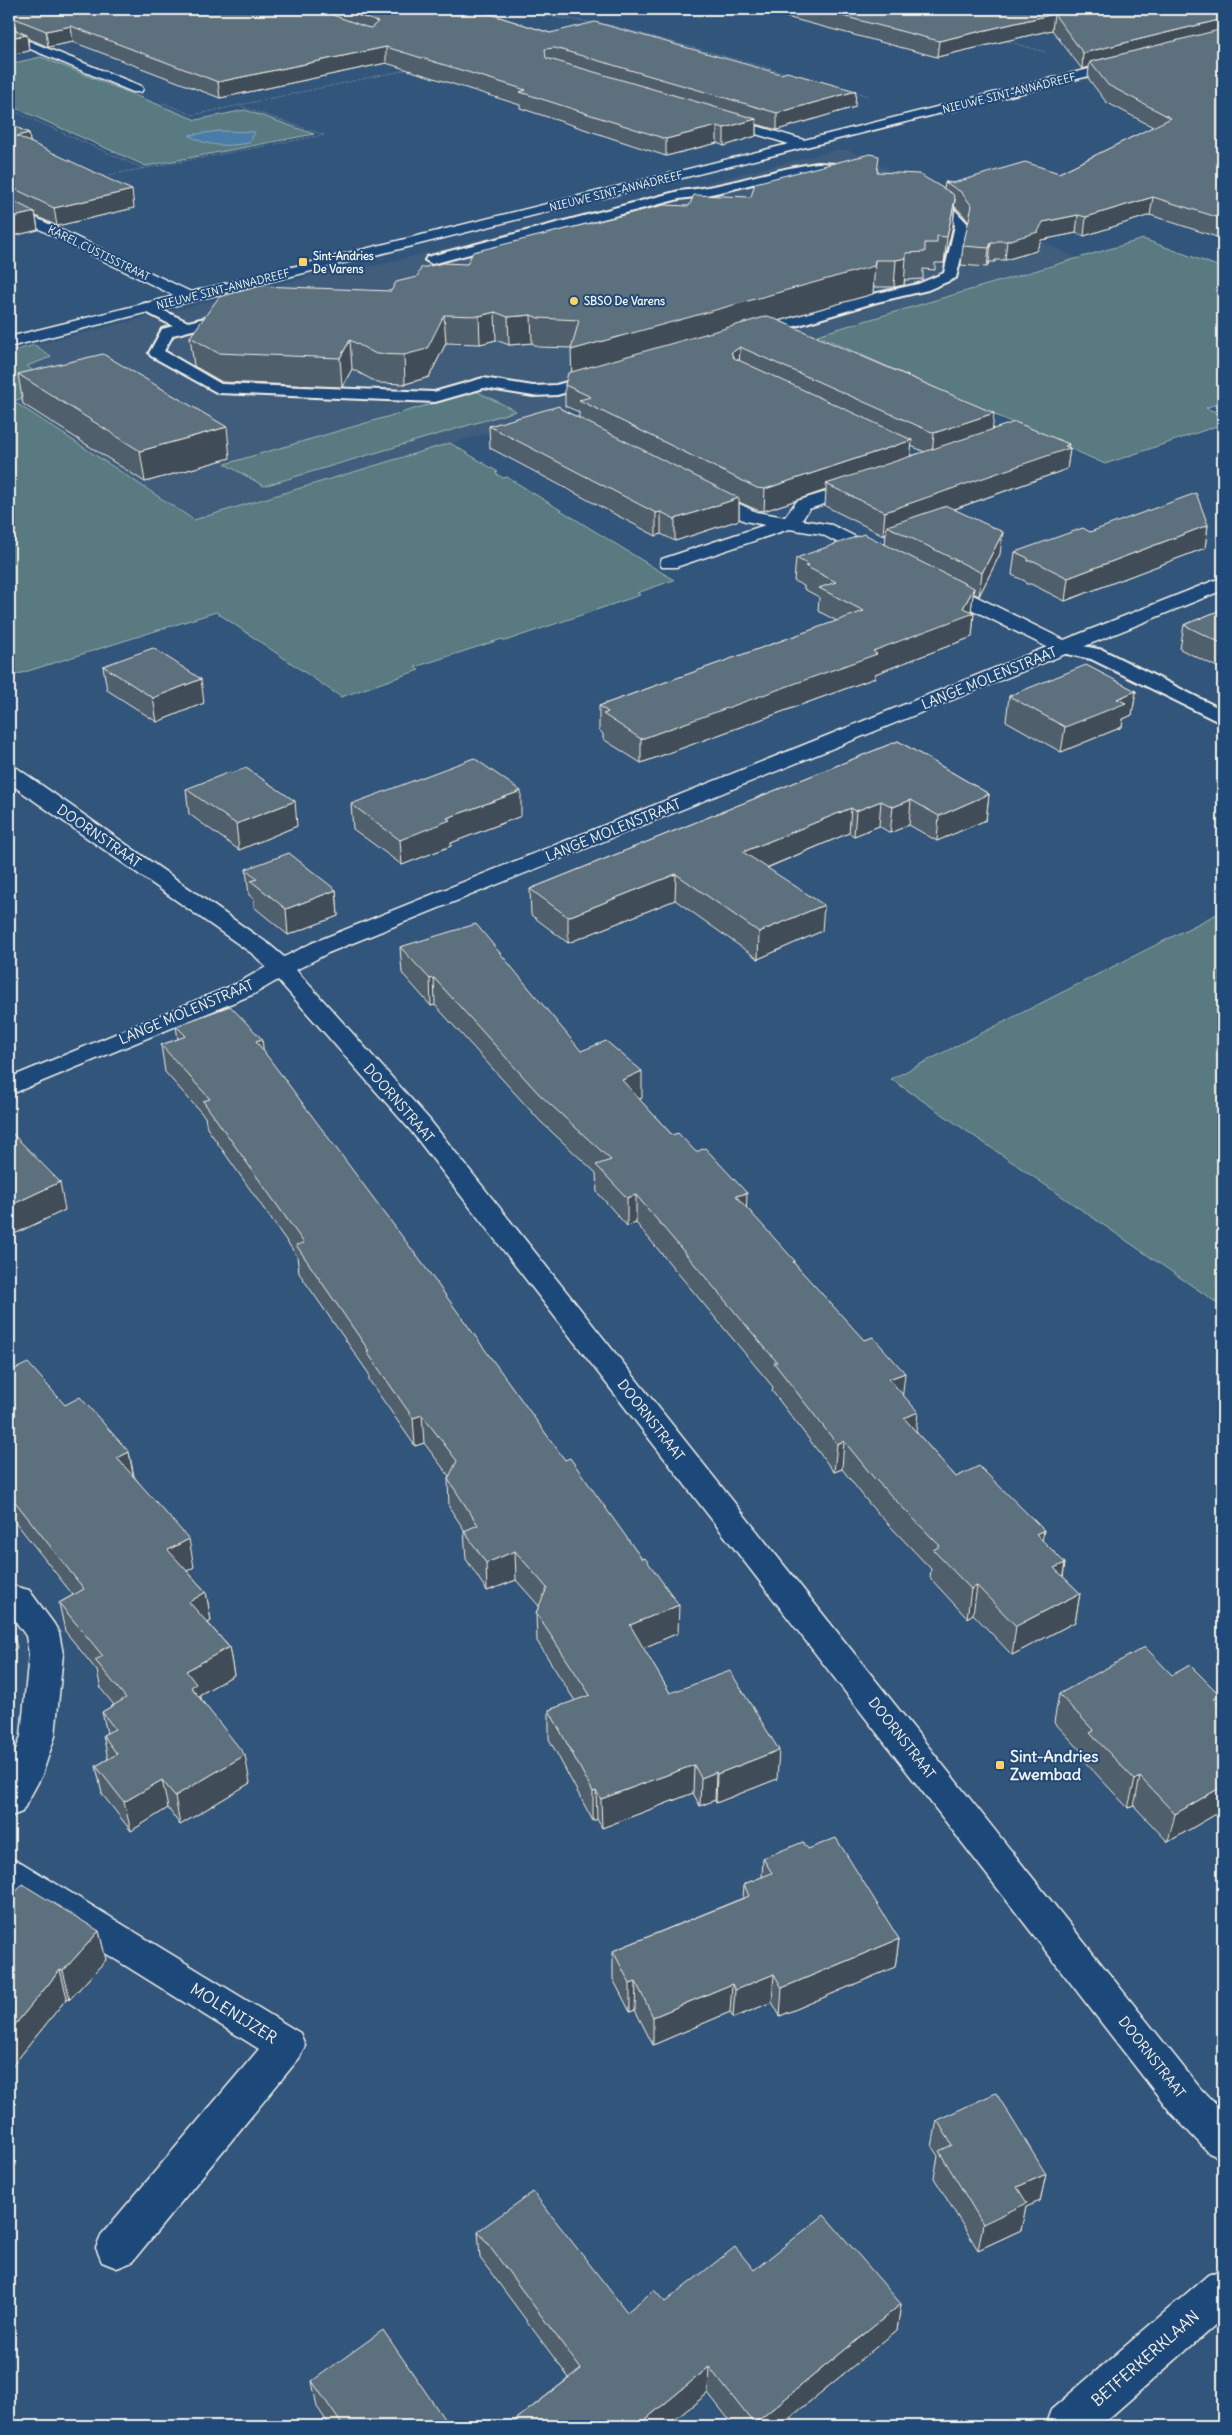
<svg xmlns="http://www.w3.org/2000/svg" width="1232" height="2435" font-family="Delius,sans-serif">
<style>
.built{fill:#3f5d7c}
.green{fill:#587a80;stroke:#a6b6b4}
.water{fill:#497ba6;stroke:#8daac0}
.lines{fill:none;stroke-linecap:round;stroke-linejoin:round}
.lane-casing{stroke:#f4f1e8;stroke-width:4}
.street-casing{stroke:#f4f1e8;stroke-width:3}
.path{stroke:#f4f1e8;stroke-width:1;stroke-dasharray:0.5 2;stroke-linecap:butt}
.lane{fill:#1f4a7a;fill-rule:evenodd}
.street{fill:#1f4a7a;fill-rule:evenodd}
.wall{fill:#505f6c;stroke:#f4f1e8;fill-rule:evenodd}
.shaded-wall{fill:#414e58;stroke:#f4f1e8}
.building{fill:#5d6f7e;stroke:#f4f1e8}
.poi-dot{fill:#ffd166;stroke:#1f4a7a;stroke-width:2}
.labels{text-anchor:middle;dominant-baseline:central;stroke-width:4;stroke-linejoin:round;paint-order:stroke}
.far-street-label{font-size:11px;fill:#f4f1e8;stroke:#1f4a7a}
.far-poi-label{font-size:11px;font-weight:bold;fill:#f4f1e8;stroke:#1f4a7a;text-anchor:start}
.street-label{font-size:14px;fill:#f4f1e8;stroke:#1f4a7a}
.near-poi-label{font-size:16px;font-weight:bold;fill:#f4f1e8;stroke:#1f4a7a;text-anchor:start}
.near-street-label{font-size:16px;fill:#f4f1e8;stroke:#1f4a7a}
</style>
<rect width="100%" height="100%" fill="#32557b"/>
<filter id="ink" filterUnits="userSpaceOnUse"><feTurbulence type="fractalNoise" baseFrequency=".02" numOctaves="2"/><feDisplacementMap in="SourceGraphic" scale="10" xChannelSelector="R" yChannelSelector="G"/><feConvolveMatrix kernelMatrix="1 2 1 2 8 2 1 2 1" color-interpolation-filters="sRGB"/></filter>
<g filter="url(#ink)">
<path class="built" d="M836 150H848L1077 258 194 520 12 401 55 389 26 365 51 357 35 345 353 266H374Z"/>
<path class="green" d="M41 57 196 120 245 110 314 134 146 166 9 105V64Z
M1143 239 1223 268V401L1206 408 1223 415V424L1105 464 817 335Z
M35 345 51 357 27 366 55 389 13 401 194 520 450 443 498 472 495 473 503 478 507 477 674 580 637 593 640 595 505 641 502 639 415 667 419 670 341 697 216 612 9 677V352Z
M476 391 516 411 264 486 225 464Z
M1223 911V1307L891 1079Z"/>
<path class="water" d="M220 131 255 132 249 143C227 146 209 148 189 135Z"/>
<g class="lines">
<g class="lane-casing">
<path id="lane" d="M818 163 854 165 860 169C855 175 826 170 816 171 769 176 726 195 679 199L432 264 425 260 427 257 679 191C727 187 771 169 818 163Z
M922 193 954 209 969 225 956 278 928 290 877 302 758 337H748L746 334 748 331 869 295 918 284 944 273 955 225 945 214 917 200 916 197 917 194Z
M147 303 188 322 235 311 240 312 242 315 240 318 173 335 164 351 221 384 434 392 483 378 533 386 556 385 600 373 608 378 605 381 557 395 533 396 484 388 435 402 218 393 151 356 149 353 162 329 173 326 142 310 140 307 142 304Z
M1064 642 1103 650 1223 710V724L1091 659 1057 652 1055 648 1057 644Z"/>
</g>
<g class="street-casing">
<path id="street" d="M9 33 141 86 143 89 141 92H133L9 40Z
M1125 60 1129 62V66L9 347V337L175 296 9 214V205L191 292 789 144 716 122 714 119 720 115 804 140Z
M861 481 867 482 870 486 867 490 809 509 802 520 832 525 888 553 890 557 888 561H874L821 534 789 529 676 567H662L660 563 662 559 765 525 745 521 699 498 696 494 699 490H711L756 512 785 517 797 501Z
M1223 577V590L328 953 296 970 429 1119 1200 2088 1223 2112V2159L1209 2153 1172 2114 411 1131 278 980 254 994 9 1095V1078L236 984 266 967 254 955 9 783V767L17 768 270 945 284 957 312 943 1047 647 933 590 931 586 933 582H947L1064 640Z
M9 1585 29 1590 54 1624 59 1633 63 1654 55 1736 42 1775 22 1812 9 1817V1769L21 1736 29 1654 26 1636 9 1612Z
M9 1858 22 1863 300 2033 305 2045 300 2057 132 2262 117 2268 102 2262 96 2248 102 2234 259 2049 9 1893Z
M1223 2269V2318L1100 2426H1045L1051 2410 1208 2275Z"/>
</g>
<path class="path" d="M514 9 527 13 609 25 786 73
M1003 40 1045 52
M852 91 867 96
M163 103 193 115 410 69
M9 109 142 168
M98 177 324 135 240 106"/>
<use href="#lane" class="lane"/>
<use href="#street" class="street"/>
</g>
<path class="wall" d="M9 9H474L550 33 855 107 777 130 756 124V136L724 146 717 143 666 156 520 108V105L386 63 220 98 73 42 48 47 28 38 29 51 9 55Z
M756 9H1223V239L1150 215 1084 236 1076 233 1041 240 1036 251 1005 260H995V262H989L987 267 961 265 963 246 969 222 959 210 955 207 953 225 944 263H935V270L923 269V279L905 280 904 285 894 287H873V294L778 320 993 429 1070 448 1067 469 955 509 1000 554 979 596 973 593 971 612 974 613 972 637 875 674V678L641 763 603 739V734L599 730V706L837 621 818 611 819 597 804 589V586L794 581 796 558 885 545 886 533 883 535 825 506 826 490 764 511 757 510 739 502V520L675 541 661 534 656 536 490 448 489 426 561 409 579 418V412L565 406V385L572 372V348L538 347 532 343 509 345 496 340 480 344 446 343 429 377 405 384 378 383 352 369 342 387 222 382 194 366 190 337 391 291 467 264 689 206 751 197 878 172 944 189 945 182 953 183 1059 173 1153 127 1106 102 1088 78 1089 67 1082 69 1052 30 937 57ZM911 446 925 452 910 456Z
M9 124 29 133 30 142 134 208 57 226 36 216 38 230 9 237Z
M18 374 230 458 145 482 23 404Z
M1208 525 1205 548 1065 601 1031 584H1026L1025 581 1012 575 1015 552 1090 532Z
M1223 609V670L1180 649 1184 625Z
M103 666 204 703 157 722 107 690Z
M1136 691 1132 715 1123 719 1122 727 1061 752 1006 721 1009 696Z
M898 741 989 794 986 820 937 841 909 825 890 833 879 826 854 836 849 833 767 868 822 931 758 959 675 900 568 943 531 915 530 889Z
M186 789 297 826 239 850 189 814Z
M351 804 521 816 451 843V846L402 865 353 829Z
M246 869 336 890 338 916 288 935 254 907V899L249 895Z
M400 947 581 1051 642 1098 639 1099 672 1135 746 1207 795 1264 902 1394 916 1432 956 1477 1042 1540 1065 1563 1063 1577 1080 1593 1075 1622 1012 1655 973 1614 967 1618 930 1578 931 1569 871 1506 842 1469 834 1472 772 1391 773 1387 636 1223 627 1226 597 1192 596 1173 540 1121 435 1005 431 1006 402 973Z
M176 1026 262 1039 263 1051 678 1633 643 1648 670 1693 777 1779 716 1803 715 1800 700 1806 693 1793 602 1828 597 1819 593 1821 549 1739V1710L575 1701 537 1641 536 1613 539 1606 516 1580 487 1591 466 1559 464 1531H465L449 1507 448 1479 449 1476 424 1443 415 1446 369 1380V1374L299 1273 297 1256 207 1128 205 1117 165 1072 161 1045 178 1039Z
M9 1130 65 1210 12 1235 9 1232Z
M9 1372 65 1405 129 1452 134 1476 194 1567 187 1571 206 1592 211 1621 208 1623 229 1647 234 1675 199 1695 250 1783 180 1825 168 1808 131 1831 102 1794 96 1766 108 1759 103 1735 107 1733 102 1712 114 1705 101 1689 97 1671 65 1631 59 1603 73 1595 9 1514Z
M1172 1675 1218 1704 1223 1710V1810L1168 1842 1134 1806 1128 1808 1085 1762 1086 1756 1054 1722 1059 1694Z
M808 1849 899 1939 895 1967 780 2016 772 2002 733 2018 730 2012 653 2045 635 2010 630 2012 613 1979V1951L743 1898 744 1884 762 1877 763 1858Z
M9 1902 99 1931 106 1960 70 1999 67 1998 9 2070Z
M937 2120 1046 2174 1040 2201 1026 2207 1021 2230 978 2250 934 2178 938 2156 932 2147Z
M478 2231 627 2312 665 2302 754 2270 901 2304 897 2330 780 2426H734L708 2393 667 2426H509V2425L569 2378 480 2258Z
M312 2381 449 2426H330L317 2407Z"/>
<path class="shaded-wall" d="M1054 14 1052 30 937 57 939 41Z
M1223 19V30L1090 62 1089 67 1082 69 1083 53Z
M71 26 73 42 48 47 46 31Z
M27 35 29 51 9 55V38Z
M386 47V63L220 98 218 82Z
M856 91 855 107 777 130V113Z
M756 119V136L724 146V128Z
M717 126V143L666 156V139Z
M29 133 31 151 17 136Z
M132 190 134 208 57 226 54 208Z
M1153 197 1150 215 1084 236 1086 217Z
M955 199 953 225 944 263 947 237Z
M35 212 38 230 9 237V218Z
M1078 215 1076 233 1041 240 1036 251 1005 260 1007 241 1043 222Z
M991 243 989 262 987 267 989 248Z
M906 258 904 285 894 287 896 260Z
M875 260 873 294 572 379 571 350Z
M495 312 496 340 480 344 479 316Z
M444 315 446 343 429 377 405 384 404 355Z
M531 315 532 343 509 345 508 317Z
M350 340 352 369 342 387 340 358Z
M740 347 739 367 731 353Z
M994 413 992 435 932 455 934 433Z
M227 427 230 458 145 482 140 451Z
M912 440 910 462 826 484V490L764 511 765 489Z
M1069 444 1068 448H1070L1067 469 895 530 887 526 886 533 883 535 885 512Z
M739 498V520L675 541V519Z
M661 512V534L656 536V513Z
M1208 525 1205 548 1065 601 1068 578Z
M1003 532 1000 554 979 596 982 573Z
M974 588 971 611 974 613 972 637 875 674V678L641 763V739L873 651 963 608Z
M201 679 204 703 157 722 153 698Z
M1136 691 1132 715 1123 719 1122 727 1061 752 1065 727 1117 699Z
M521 791V816L451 843V846L402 865 400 840 447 818Z
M989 794 986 820 937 841 939 816Z
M911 800 909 825 890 833 893 807Z
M295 801 297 826 239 850 236 824Z
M881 801 879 826 854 836 856 811Z
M851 808 849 833 742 878 743 852Z
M676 874 675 900 568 943V917Z
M336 890 338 916 288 935 286 909Z
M824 905 822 931 758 959 759 932Z
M434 978 435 1005 431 1006 430 979Z
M262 1039 265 1066 256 1041Z
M642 1071V1098L622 1107V1080Z
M60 1182 65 1210 12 1235 9 1221V1206Z
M747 1193 746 1220 736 1196Z
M636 1195V1223L627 1226V1198Z
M905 1373 902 1401 889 1379Z
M918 1412 915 1441 904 1418Z
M422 1415 424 1443 415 1446 413 1418Z
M844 1441 842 1469 834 1472 837 1444Z
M129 1452 134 1480 117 1458Z
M1044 1530 1039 1558 1036 1534Z
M189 1539 194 1567 173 1579 168 1550Z
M515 1551 516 1580 487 1591 486 1563Z
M1065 1563 1060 1591 1054 1568Z
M977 1586 973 1614 967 1618 971 1589Z
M206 1592 211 1621 194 1630 189 1602Z
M1080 1593 1075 1622 1012 1655 1016 1626Z
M679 1605 678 1633 629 1654 630 1625Z
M9 1620H10L17 1648 9 1652Z
M229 1647 234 1675 199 1695 196 1715 186 1671Z
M1220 1695 1213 1724V1699Z
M779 1750 777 1779 716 1803 717 1774Z
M245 1755 250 1783 180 1825 175 1796Z
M694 1765 693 1793 602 1828 601 1799Z
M716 1772 715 1800 700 1806 701 1778Z
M1140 1777 1134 1806 1128 1808 1135 1780Z
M162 1780 168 1808 131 1831 124 1802Z
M1223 1786V1810L1168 1842 1175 1814Z
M596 1791 597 1819 593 1821V1792Z
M99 1931 106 1960 70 1999 63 1971Z
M899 1939 895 1967 780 2016 782 1988Z
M60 1970 67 1998 9 2070V2032Z
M774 1974 772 2002 733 2018 735 1990Z
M636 1982 635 2010 630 2012V1984Z
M732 1984 730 2012 653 2045V2017Z
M1046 2174 1040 2201 1026 2207 1021 2230 978 2250 983 2224 1017 2187Z
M901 2304 897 2330 780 2426H754V2424Z
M709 2367 708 2393 667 2426H645L646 2419Z"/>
<path class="building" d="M9 9H316L366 27 371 28 378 22 339 9H474L550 33 595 22 781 74 787 72 856 91 777 113 555 48 545 49 546 58 756 119 724 128 717 126 666 139 520 92 526 90 386 47 218 82 71 26 46 31 9 16Z
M815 9H1223V19L1083 53 1054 14 939 41Z
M9 27 27 35 9 38Z
M1223 29V219L1153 197 1086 217 1078 215 1043 222 1038 232 1007 241H997L996 243H991L989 248 963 246 972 206 961 192 945 182 953 183 1025 162 1059 173 1171 118 1108 85 1090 62Z
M9 124 29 133 17 136 132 190 54 208 9 186Z
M870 154 879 156 877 172 919 174 953 194 955 199 947 237 937 236V243H925V252L906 253V258L896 260H875L874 266 571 350 579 320 538 318 531 315 508 317 495 312 479 316 444 315 427 349 404 355 376 354 350 340 340 358 218 353 190 337 219 297 261 286 391 291 396 282 417 277 421 268 443 263 467 264 473 252 664 205 689 206 694 195 751 197 755 183Z
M9 199 35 212 9 218Z
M768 316 994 413 934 433 740 347 731 353 734 358 912 440 765 489 757 488 579 400 591 397 565 385 568 373Z
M103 354 227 427 140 451 18 374Z
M559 406 561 409 739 498 675 519 661 512 656 513 489 426Z
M1015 422 1069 444 1065 446 1070 448 885 512 826 484Z
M1196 493 1208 525 1068 578 1034 561H1028V558L1015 552 1083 528 1090 532Z
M947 506 1003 532 982 573 887 526Z
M864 534 974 588 963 608 974 613 873 651 877 654 641 739 603 714 608 712 599 706 864 611 819 588 836 582 805 566 809 565 796 558Z
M1223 609V644L1184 625Z
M153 648 201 679 153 698 103 666Z
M1086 665 1136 691 1117 699 1126 703 1065 727 1009 696Z
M898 741 989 794 939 816 911 800 893 807 881 801 856 811 851 808 743 852 824 905 759 932 676 874 568 917 530 889Z
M474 758 521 791 447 818 450 820 400 840 351 804Z
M246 768 295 801 236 824 186 789 230 772 232 773Z
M289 853 336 890 286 909 251 881 257 879 246 869Z
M476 924 581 1051 606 1041 642 1071 622 1080 672 1135 678 1133 696 1152 705 1148 747 1193 736 1196 795 1261 793 1262 864 1340 873 1337 905 1373 889 1379 918 1412 904 1418 956 1477 979 1466 1044 1530 1036 1534 1065 1563 1054 1568 1080 1593 1016 1626 977 1586 971 1589 933 1550 940 1546 874 1478 844 1441 837 1444 774 1363 777 1362 636 1195 627 1198 596 1165 611 1160 539 1094 434 978 430 979 400 947Z
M230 1006 262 1039 256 1041 428 1271 565 1460 570 1458 642 1559 645 1558 679 1605 630 1625 670 1693 730 1671 779 1750 717 1774 716 1772 701 1778 694 1765 601 1799 596 1791 593 1792 549 1710 590 1695 536 1613 547 1588 515 1551 486 1563 464 1531 478 1525 448 1479 457 1461 422 1415 413 1418 367 1352 369 1351 296 1245 304 1243 203 1101 210 1099 161 1045 186 1036 176 1026Z
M9 1130 60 1182 9 1206Z
M28 1363 65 1405 80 1397 129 1452 117 1458 189 1539 168 1550 206 1592 189 1602 229 1647 186 1671 196 1684 191 1687 245 1755 175 1796 162 1780 124 1802 96 1766 117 1754 103 1735 115 1729 102 1712 126 1698 95 1660 103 1656 59 1603 84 1589 9 1494V1372Z
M1145 1647 1172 1675 1190 1665 1220 1695 1213 1699 1223 1710V1786L1175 1814 1140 1777 1135 1780 1090 1733 1094 1731 1059 1694Z
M836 1838 899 1939 782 1988 774 1974 735 1990 732 1984 653 2017 636 1982 630 1984 613 1951 749 1896 744 1884 772 1873 763 1858 803 1842 808 1849Z
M22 1884 99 1931 63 1971 60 1970 9 2032V1902Z
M996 2093 1046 2174 1017 2187 1027 2203 983 2224 939 2151 952 2145 937 2120Z
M533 2192 627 2312 654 2290 665 2302 735 2247 754 2270 824 2215 901 2304 754 2424 709 2367 646 2419 651 2426H510L509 2425 581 2369 478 2231Z
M383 2330 449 2426H343L312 2381Z"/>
</g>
<g class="poi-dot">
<rect x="298" y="257" width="10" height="10" rx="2.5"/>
<circle cx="574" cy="301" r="5"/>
<rect x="995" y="1760" width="10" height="10" rx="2.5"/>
</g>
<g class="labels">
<g class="far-street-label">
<text transform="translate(1009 93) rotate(-14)">NIEUWE SINT-ANNADREEF</text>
<text transform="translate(616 191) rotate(-14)">NIEUWE SINT-ANNADREEF</text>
<text transform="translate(99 253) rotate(26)">KAREL CUSTISSTRAAT</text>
<text transform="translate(223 289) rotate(-14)">NIEUWE SINT-ANNADREEF</text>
</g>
<g class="far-poi-label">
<text x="313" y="256">Sint-Andries<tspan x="313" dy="13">De Varens</tspan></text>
<text x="584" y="301">SBSO De Varens</text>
</g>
<g class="street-label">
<text transform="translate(989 678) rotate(-22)">LANGE MOLENSTRAAT</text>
<text transform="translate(613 830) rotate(-22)">LANGE MOLENSTRAAT</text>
<text transform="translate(99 836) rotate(35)">DOORNSTRAAT</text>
<text transform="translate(186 1012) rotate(-23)">LANGE MOLENSTRAAT</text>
<text transform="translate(399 1103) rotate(49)">DOORNSTRAAT</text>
<text transform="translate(651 1420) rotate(52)">DOORNSTRAAT</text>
<text transform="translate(902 1738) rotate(52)">DOORNSTRAAT</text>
<text transform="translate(1152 2057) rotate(52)">DOORNSTRAAT</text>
</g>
<g class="near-poi-label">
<text x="1010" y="1756">Sint-Andries<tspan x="1010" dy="18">Zwembad</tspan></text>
</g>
<g class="near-street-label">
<text transform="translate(234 2013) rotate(32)">MOLENIJZER</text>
<text transform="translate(1145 2358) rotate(-41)">BETFERKERKLAAN</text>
</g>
</g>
<rect width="1232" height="2435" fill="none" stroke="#1f4a7a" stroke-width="30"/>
<rect x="15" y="15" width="1202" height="2405" fill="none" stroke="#f4f1e8" stroke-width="2" filter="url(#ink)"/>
</svg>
